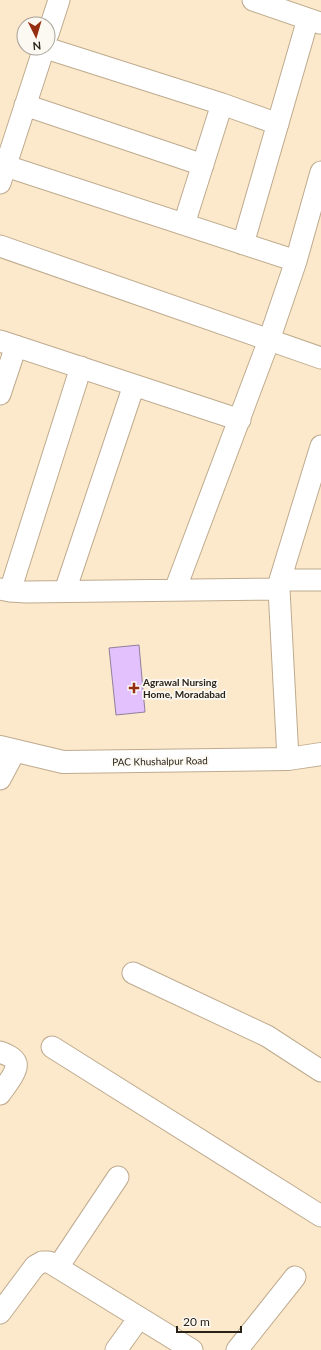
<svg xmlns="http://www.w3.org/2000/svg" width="321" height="1350" font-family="Lato,sans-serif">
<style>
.building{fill:#e2c1fd;stroke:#90809c}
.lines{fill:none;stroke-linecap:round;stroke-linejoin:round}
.minor-casing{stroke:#beab8f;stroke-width:23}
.major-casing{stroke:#beab8f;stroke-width:24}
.minor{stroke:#fff;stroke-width:21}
.major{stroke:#fff;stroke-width:22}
.poi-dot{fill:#952d0f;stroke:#fcf8f2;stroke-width:1.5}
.labels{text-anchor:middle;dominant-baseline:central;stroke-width:3.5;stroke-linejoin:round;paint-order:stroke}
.poi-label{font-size:10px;font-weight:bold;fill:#292217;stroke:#fcf8f2;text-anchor:start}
.street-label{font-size:10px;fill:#292217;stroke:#fcf8f2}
</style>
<rect width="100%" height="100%" fill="#fce8ca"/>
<path class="building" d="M139 645 145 712 116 715 109 648Z"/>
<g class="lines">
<g class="minor-casing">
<path id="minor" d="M253 0 320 23
M48 34 59 0
M46 48 222 104 278 124
M25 105 203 165
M6 166 296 261
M0 183 44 48
M184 224 222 104
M243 244 308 19
M0 246 321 358
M0 341 240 420
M0 394 16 346
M280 580H321
M0 589 10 591 26 592 279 589
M175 590 269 340 296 261 321 172
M10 591 81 367
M65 591 134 385
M288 759 279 589 280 580 321 446
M0 779 15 751
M133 973 267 1036 321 1071
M52 1047 321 1216
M0 1052C5 1054 14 1057 16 1063 19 1070 4 1088 0 1094
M58 1267 118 1177
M0 1313 35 1266 42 1262H49L192 1350
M116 1350 139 1318
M237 1350 295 1277"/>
</g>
<g class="major-casing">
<path id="major" d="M0 747 63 762 288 759 321 754"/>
</g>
<use href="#minor" class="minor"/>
<use href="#major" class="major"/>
</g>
<path class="poi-dot" d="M132 682h4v4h4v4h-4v4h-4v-4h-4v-4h4z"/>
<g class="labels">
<g class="poi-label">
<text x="143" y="682">Agrawal Nursing<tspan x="143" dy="12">Home, Moradabad</tspan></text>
</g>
<g class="street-label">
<text transform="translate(160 761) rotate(-1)">PAC Khushalpur Road</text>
</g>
</g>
<g transform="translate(36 36) rotate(175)"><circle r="19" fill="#fcf8f2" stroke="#a8a29a"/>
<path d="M0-3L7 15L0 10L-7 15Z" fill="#952d0f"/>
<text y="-6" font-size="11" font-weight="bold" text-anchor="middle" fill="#292217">N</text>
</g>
<path d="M177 1326v6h64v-6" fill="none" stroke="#292217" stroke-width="2"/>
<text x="183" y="1326" font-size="12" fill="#292217" stroke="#fcf8f2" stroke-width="3" paint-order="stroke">20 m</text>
</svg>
